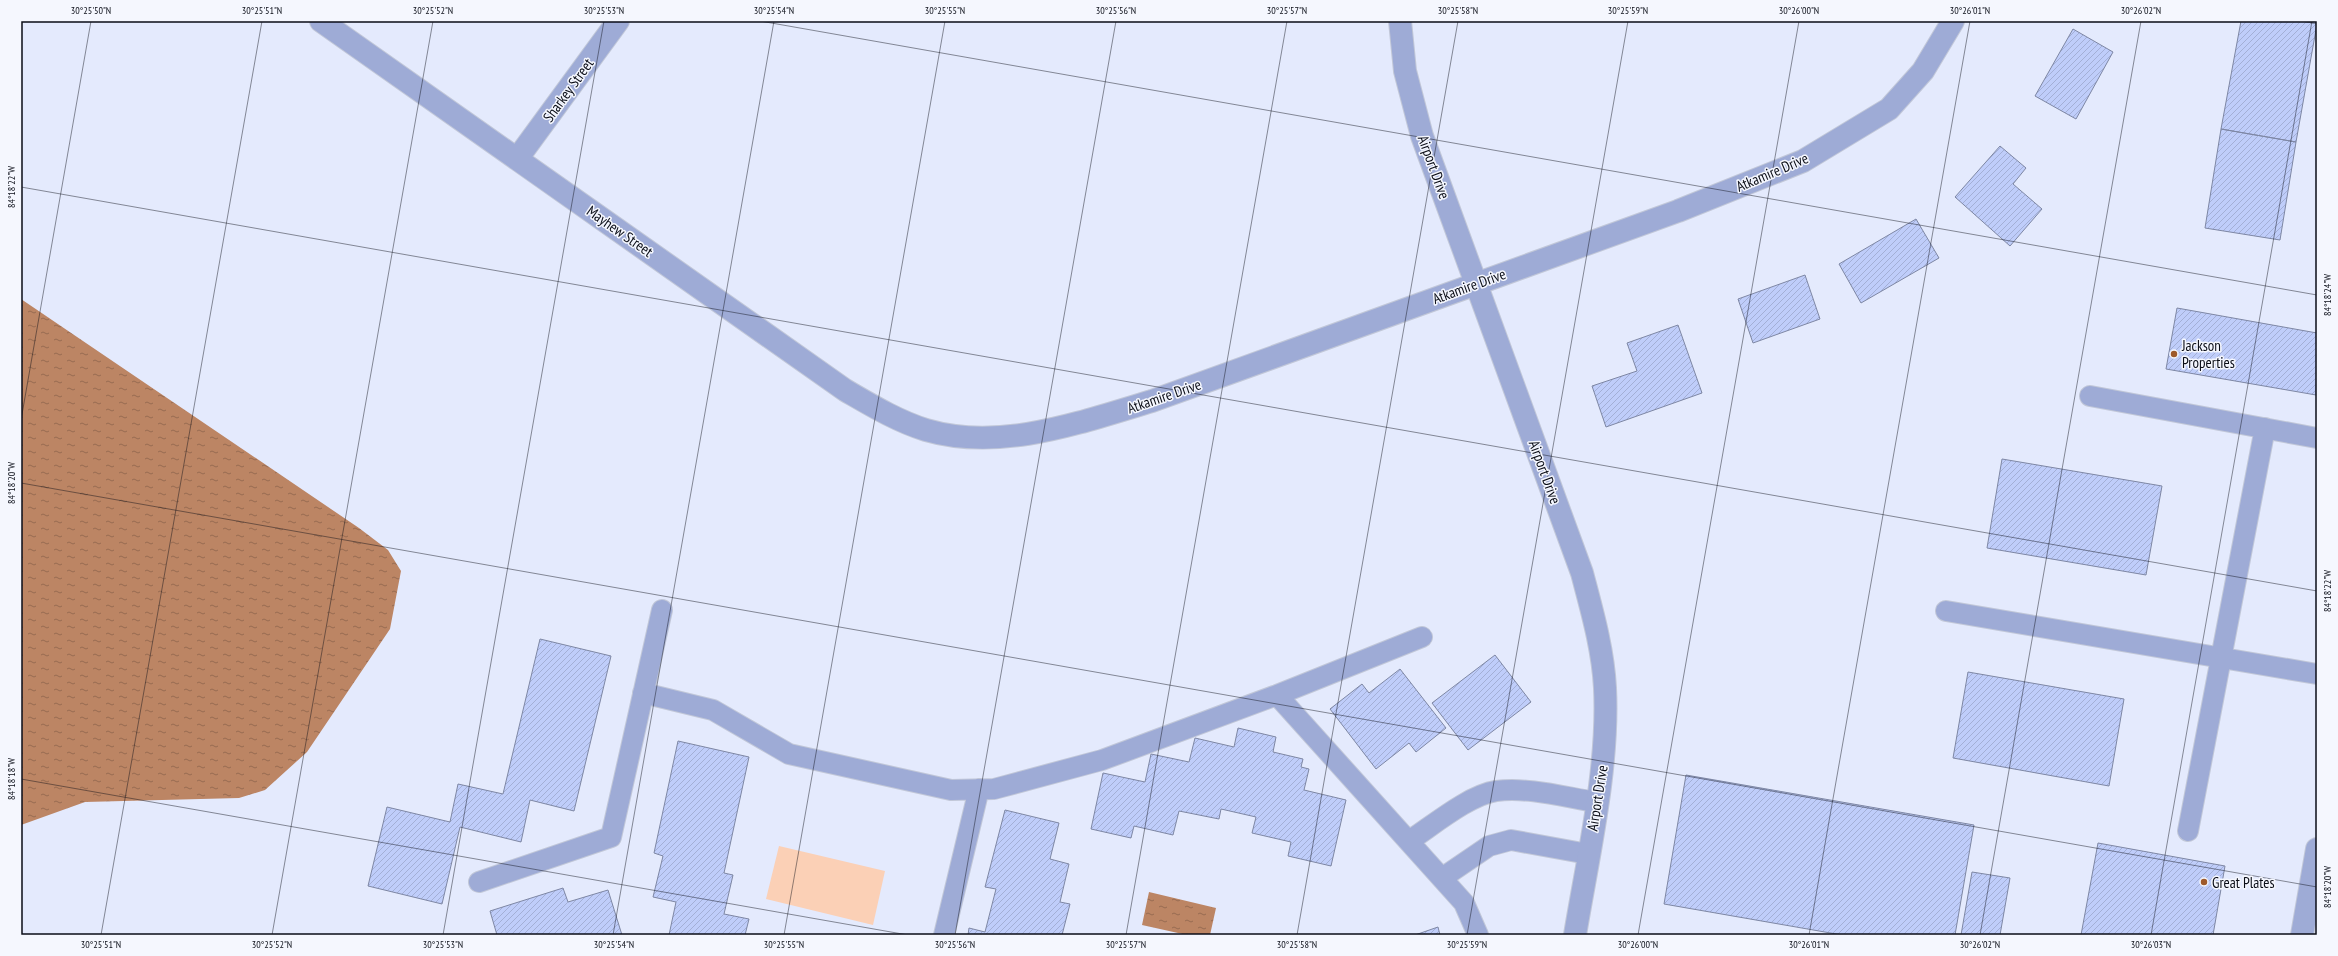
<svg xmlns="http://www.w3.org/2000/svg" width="2338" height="956" font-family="'PT Sans Narrow',sans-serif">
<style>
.green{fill:#fbd0b6}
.water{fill:url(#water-ripples)}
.building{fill:url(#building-hatch);stroke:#7e87a4}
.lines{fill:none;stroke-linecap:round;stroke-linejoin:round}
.service-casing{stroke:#c1c7d8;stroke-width:22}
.minor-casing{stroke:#c1c7d8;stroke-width:24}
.tertiary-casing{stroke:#c1c7d8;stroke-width:24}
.service{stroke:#9eabd6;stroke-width:20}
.minor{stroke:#9eabd6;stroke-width:22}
.tertiary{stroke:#9eabd6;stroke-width:22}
.ticks{fill:none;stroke:#0a0d17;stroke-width:1;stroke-opacity:0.45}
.poi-dot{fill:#9e5a2c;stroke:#f5f7fe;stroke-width:1.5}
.labels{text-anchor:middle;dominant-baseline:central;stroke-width:3;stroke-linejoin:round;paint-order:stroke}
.street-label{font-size:15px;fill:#0a0d17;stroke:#f5f7fe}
.poi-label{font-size:15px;fill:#0a0d17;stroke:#f5f7fe;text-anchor:start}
.neatline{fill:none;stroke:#0a0d17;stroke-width:1.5}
.ticks-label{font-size:10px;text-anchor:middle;fill:#0a0d17}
</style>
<defs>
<pattern id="water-ripples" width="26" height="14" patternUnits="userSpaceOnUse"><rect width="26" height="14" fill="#bc8564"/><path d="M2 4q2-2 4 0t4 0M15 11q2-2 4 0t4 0" fill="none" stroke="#976b51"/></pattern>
<pattern id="building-hatch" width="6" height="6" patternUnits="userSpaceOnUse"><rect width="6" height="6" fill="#bfcdfa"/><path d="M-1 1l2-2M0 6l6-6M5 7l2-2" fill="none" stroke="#a3afd6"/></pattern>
</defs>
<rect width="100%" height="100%" fill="#e4eafd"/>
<path class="green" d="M779 846 885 871 873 925 766 899Z"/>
<path class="water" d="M21 299 359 528 388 550 401 571 390 629 307 752 265 790 239 798 85 802 21 825Z
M1149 892 1216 908 1210 935H1187L1142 925Z"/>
<path class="building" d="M2241 21H2302L2317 24 2296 142 2221 129Z
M2302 21H2317V24Z
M2073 29 2113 52 2076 119 2035 96Z
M2221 129 2296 142 2280 240 2205 228Z
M2000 146 2026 168 2013 184 2042 209 2010 246 1955 197Z
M1916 219 1939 258 1861 303 1839 264Z
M1805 275 1820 319 1753 343 1738 299Z
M2177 308 2317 333 2316 395 2166 369Z
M1678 325 1702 393 1606 427 1592 386 1637 371 1627 343Z
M2002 459 2162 486 2146 575 1987 548Z
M540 639 611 656 574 811 530 800 521 842 460 827 442 904 368 886 387 807 450 822 458 784 503 794Z
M1495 655 1531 702 1468 750 1432 703Z
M1400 669 1446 728 1416 752 1409 743 1376 769 1330 709 1362 684 1369 693Z
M1968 672 2124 699 2109 786 1953 758Z
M1238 728 1276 737 1273 752 1303 759 1301 767 1309 769 1304 790 1346 800 1331 866 1288 856 1291 842 1252 833 1256 817 1221 809 1219 819 1179 811 1173 835 1134 826 1131 838 1091 829 1103 773 1145 782 1151 754 1189 762 1195 738 1234 747Z
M678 741 749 757 724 873 733 875 724 914 749 919 745 935H669L676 902 653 897 663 856 654 853Z
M1686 775 1974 825 1955 935H1842L1664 904Z
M1005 810 1059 823 1050 859 1069 864 1060 902 1070 904 1062 935H968L969 928 985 932 996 889 985 887Z
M2098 843 2225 866 2213 935H2081Z
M1972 872 2010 878 2000 935H1961Z
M563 888 568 902 608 890 622 935H497L490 911Z
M1438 927 1440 935H1415Z"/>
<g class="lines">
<g class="service-casing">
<path id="service" d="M2090 396 2317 438
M1946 611 2317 674
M643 693 713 710 789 754 951 790 994 789 1102 760 1277 695 1422 637
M1277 695 1464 903 1478 935
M2188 831 2265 428
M1409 841C1432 826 1469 795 1496 791 1529 787 1564 797 1596 802
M1442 878 1489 846 1511 840 1588 854
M479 882 611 837 662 610
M944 935 979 789"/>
</g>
<g class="minor-casing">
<path id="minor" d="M321 21 845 390C871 405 897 421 926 430 1001 452 1081 422 1152 401L1678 211 1803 161 1889 109 1923 71 1953 21
M517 159 618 21"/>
</g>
<g class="tertiary-casing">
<path id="tertiary" d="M1400 21 1405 71 1422 136 1582 573C1592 611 1603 649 1605 688 1609 768 1588 856 1575 935
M2302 935 2317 849"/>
</g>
<use href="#service" class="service"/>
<use href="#minor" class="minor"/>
<use href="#tertiary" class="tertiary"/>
</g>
<path class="ticks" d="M760 21 2317 295M21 187 2317 591M21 420 91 21M21 483 2317 887M21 779 908 935M101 935 262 21M272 935 433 21M443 935 604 21M613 935 774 21M784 935 945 21M955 935 1116 21M1126 935 1287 21M1297 935 1458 21M1467 935 1628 21M1638 935 1799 21M1809 935 1970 21M1980 935 2141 21M2151 935 2312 21"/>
<g class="poi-dot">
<circle cx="2174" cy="354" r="4"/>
<circle cx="2204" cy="882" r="4"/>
</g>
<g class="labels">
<g class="street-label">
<text transform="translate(568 90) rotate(-54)">Sharkey Street</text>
<text transform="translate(1434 167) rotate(70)">Airport Drive</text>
<text transform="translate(1772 172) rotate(-23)">Atkamire Drive</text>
<text transform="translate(620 231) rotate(35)">Mayhew Street</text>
<text transform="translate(1469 286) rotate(-20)">Atkamire Drive</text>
<text transform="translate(1164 396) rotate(-19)">Atkamire Drive</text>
<text transform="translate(1545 472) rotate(70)">Airport Drive</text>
<text transform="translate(1597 798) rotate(-81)">Airport Drive</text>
</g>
<g class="poi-label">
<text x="2182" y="345">Jackson<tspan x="2182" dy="17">Properties</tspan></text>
<text x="2212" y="882">Great Plates</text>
</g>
</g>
<rect width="2338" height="956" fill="none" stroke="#f5f7fe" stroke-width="44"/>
<rect x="22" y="22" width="2294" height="912" class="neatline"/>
<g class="ticks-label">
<text x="91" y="14">30°25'50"N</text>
<text x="262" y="14">30°25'51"N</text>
<text x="433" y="14">30°25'52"N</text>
<text x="604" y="14">30°25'53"N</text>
<text x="774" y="14">30°25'54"N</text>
<text x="945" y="14">30°25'55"N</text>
<text x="1116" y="14">30°25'56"N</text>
<text x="1287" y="14">30°25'57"N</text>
<text x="1458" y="14">30°25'58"N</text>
<text x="1628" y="14">30°25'59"N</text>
<text x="1799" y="14">30°26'00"N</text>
<text x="1970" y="14">30°26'01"N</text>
<text x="2141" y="14">30°26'02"N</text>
<text transform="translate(11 187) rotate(-90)" y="4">84°18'22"W</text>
<text transform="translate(2327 295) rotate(-90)" y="4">84°18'24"W</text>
<text transform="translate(11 483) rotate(-90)" y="4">84°18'20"W</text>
<text transform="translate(2327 591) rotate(-90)" y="4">84°18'22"W</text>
<text transform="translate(11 779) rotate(-90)" y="4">84°18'18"W</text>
<text transform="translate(2327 887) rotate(-90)" y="4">84°18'20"W</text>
<text x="101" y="948">30°25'51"N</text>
<text x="272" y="948">30°25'52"N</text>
<text x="443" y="948">30°25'53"N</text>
<text x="614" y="948">30°25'54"N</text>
<text x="784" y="948">30°25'55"N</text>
<text x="955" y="948">30°25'56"N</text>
<text x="1126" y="948">30°25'57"N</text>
<text x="1297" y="948">30°25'58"N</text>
<text x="1467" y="948">30°25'59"N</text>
<text x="1638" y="948">30°26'00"N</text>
<text x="1809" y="948">30°26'01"N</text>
<text x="1980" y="948">30°26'02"N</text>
<text x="2151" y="948">30°26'03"N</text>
</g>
</svg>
